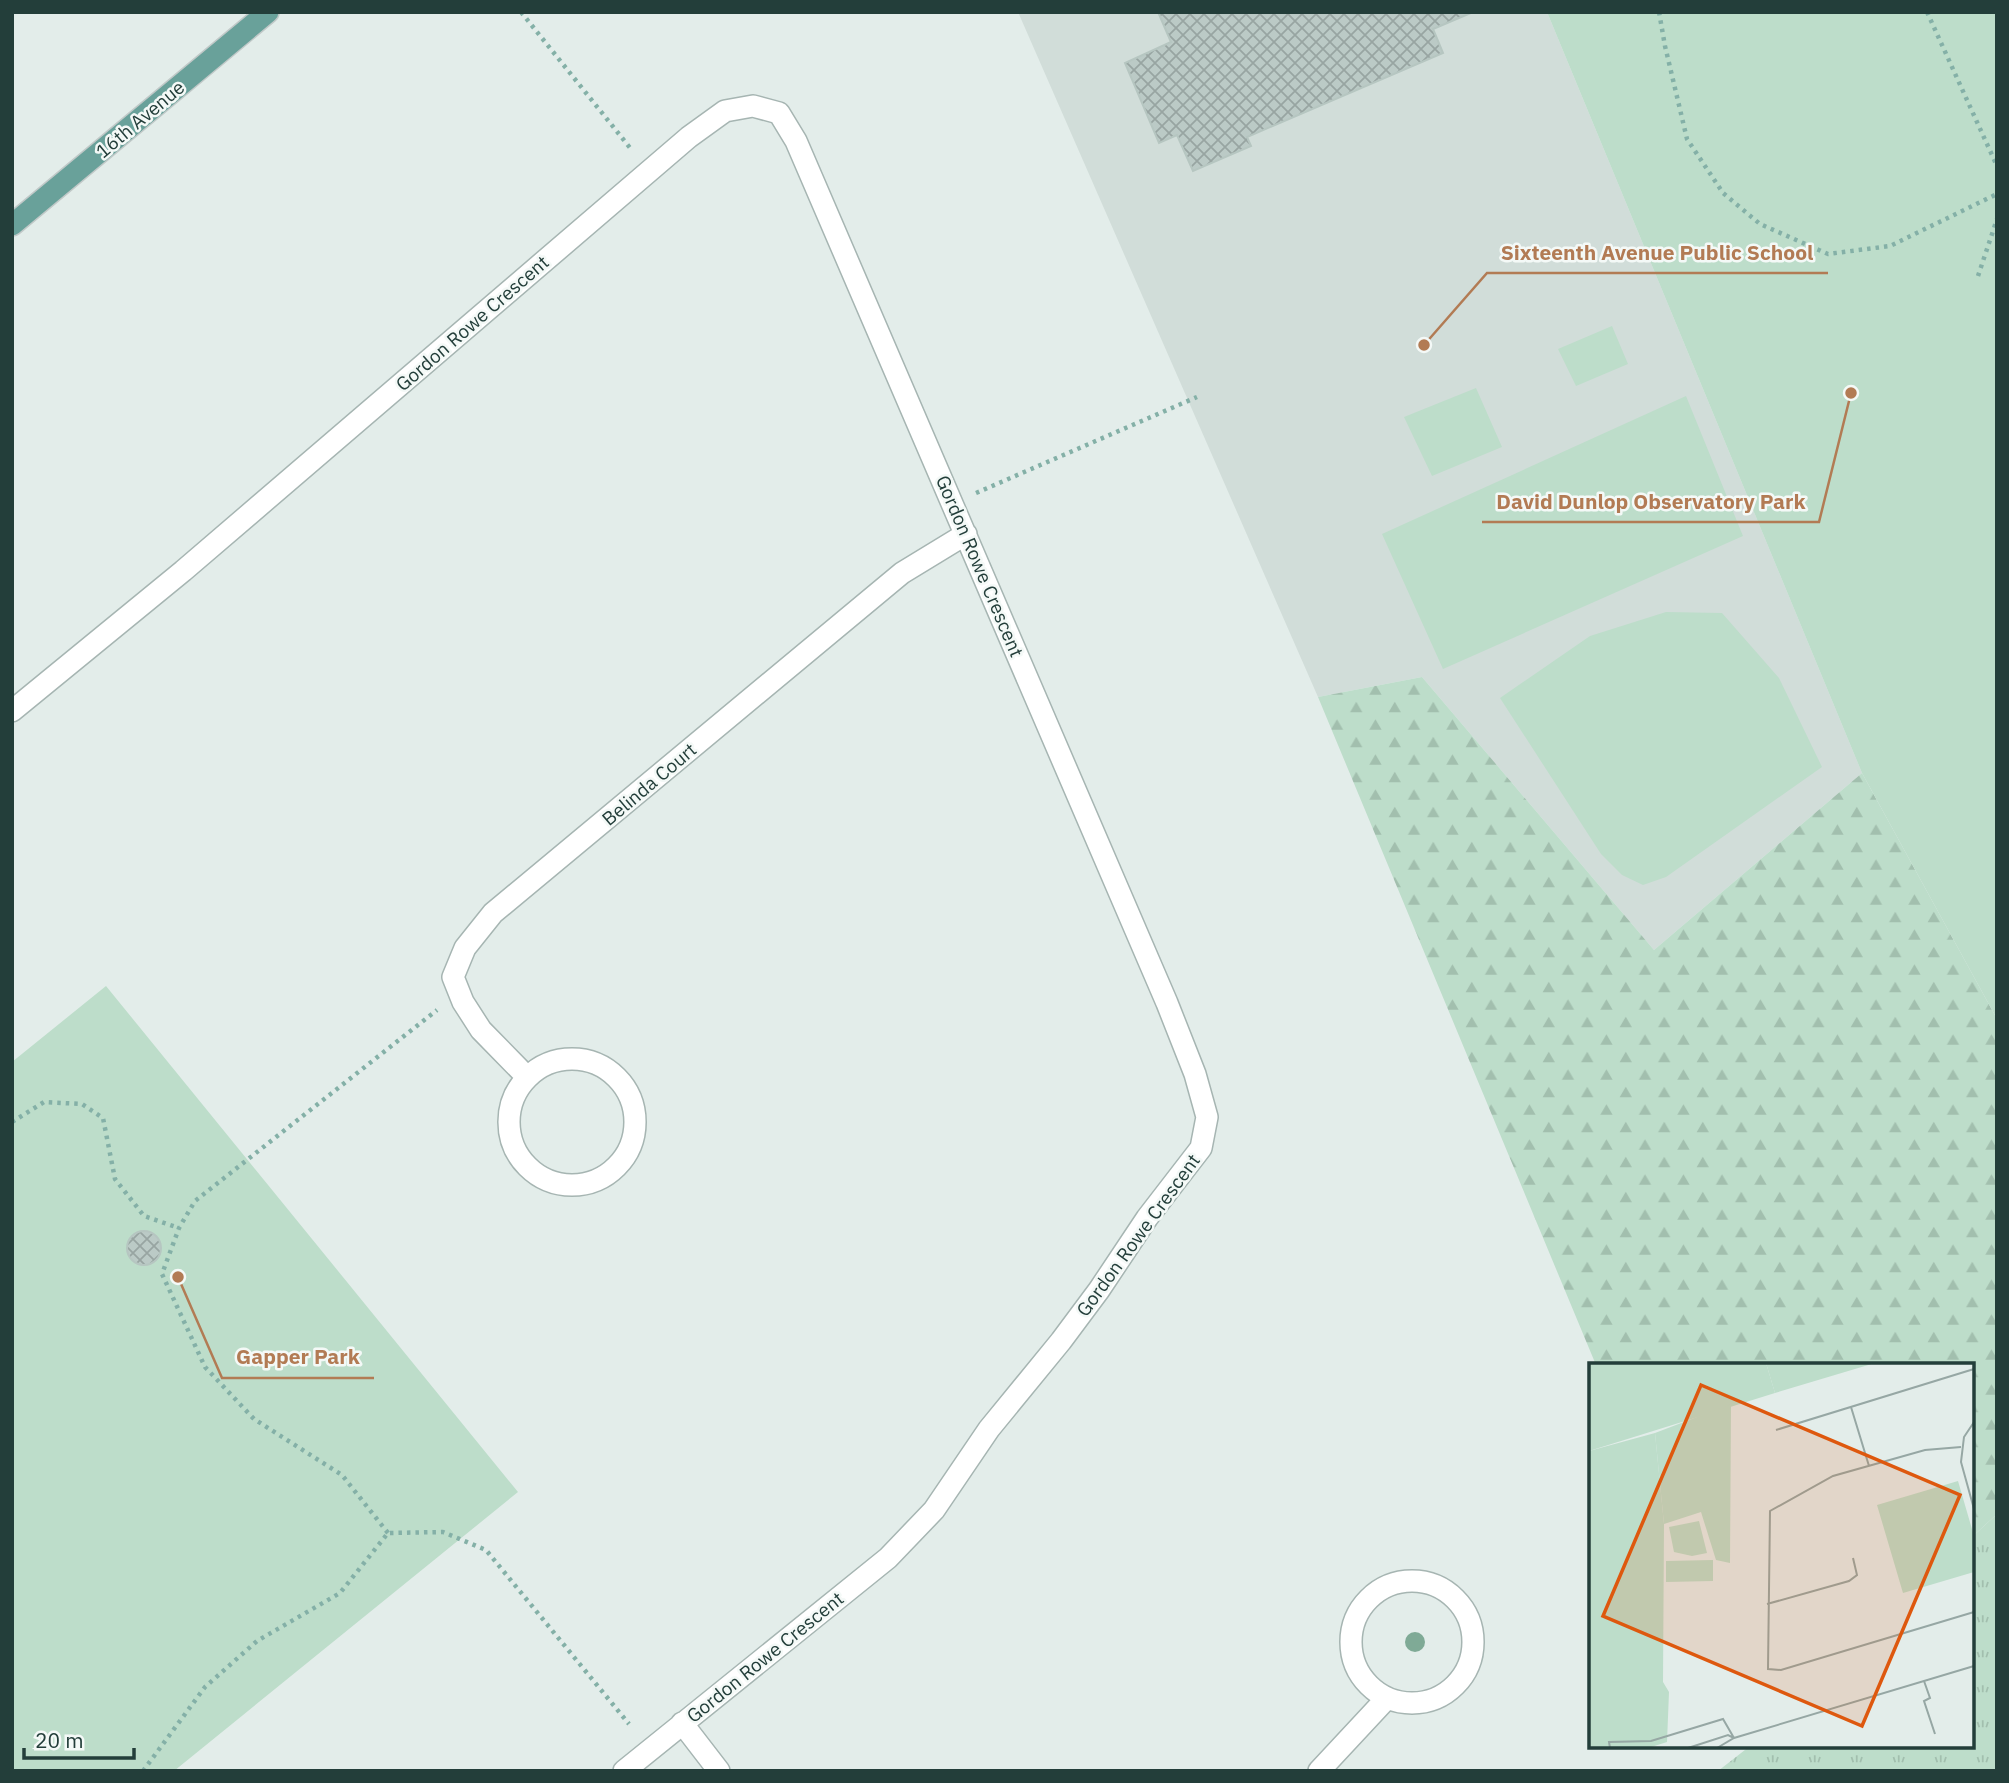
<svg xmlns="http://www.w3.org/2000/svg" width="2009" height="1783" font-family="'IBM Plex Sans',sans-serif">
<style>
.built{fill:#d1ddd9}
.grass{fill:url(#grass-tufts)}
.forest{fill:url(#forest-firs)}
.park{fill:#bdddca}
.building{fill:url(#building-cross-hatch);stroke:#b6c6c1;stroke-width:2}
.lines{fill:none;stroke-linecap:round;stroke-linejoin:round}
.minor-casing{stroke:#a6b5b2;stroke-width:24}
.major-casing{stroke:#c1c9c8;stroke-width:24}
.path{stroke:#84b0a7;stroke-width:4.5;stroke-dasharray:3.5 5;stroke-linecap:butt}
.minor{stroke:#fff;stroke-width:21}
.major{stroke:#69a19a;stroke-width:21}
.tree{fill:#7faa96}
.labels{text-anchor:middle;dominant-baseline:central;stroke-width:5;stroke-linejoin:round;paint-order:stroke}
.street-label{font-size:19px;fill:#233e3a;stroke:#f4f9f7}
.inset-road{fill:none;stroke:#96a7a4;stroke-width:2}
.view{fill:#de580e;fill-opacity:0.15;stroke:#de580e;stroke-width:3.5}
.inset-edge{fill:none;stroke:#233e3a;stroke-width:3.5}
.leader{fill:none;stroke:#b27b54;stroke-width:2.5}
.callout-dot{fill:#b27b54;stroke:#f4f9f7;stroke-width:2.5}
.callout-label{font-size:21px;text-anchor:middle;font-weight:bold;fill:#b27b54;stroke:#f4f9f7;stroke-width:5;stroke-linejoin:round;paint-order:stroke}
</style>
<defs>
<pattern id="grass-tufts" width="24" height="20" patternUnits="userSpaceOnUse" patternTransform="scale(1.75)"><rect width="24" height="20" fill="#bdddca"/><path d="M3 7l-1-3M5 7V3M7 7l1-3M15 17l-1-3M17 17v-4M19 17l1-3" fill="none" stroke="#a2bfae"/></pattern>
<pattern id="forest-firs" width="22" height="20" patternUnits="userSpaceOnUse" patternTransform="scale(1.75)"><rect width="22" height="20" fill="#bdddca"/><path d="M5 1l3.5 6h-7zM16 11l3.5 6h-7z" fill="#a2bfae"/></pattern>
<pattern id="building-cross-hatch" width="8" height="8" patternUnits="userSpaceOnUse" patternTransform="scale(1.75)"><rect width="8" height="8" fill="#bbcac6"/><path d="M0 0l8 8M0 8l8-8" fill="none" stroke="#98a5a2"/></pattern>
</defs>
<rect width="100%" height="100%" fill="#e3edea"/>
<path class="built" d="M1018 12H1547L1862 773 1654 950 1422 677 1318 697Z"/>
<path class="grass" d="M1997 1514V1771H1718L1750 1746H1972V1537Z"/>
<path class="forest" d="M1422 677 1654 950 1862 773 1997 1019V1514L1972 1537V1365H1596L1318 697Z"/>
<path class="park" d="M1547 12H1997V1019L1862 773Z
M1612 326 1628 364 1576 386 1558 349Z
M1476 388 1502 447 1432 476 1404 417Z
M1686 396 1743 536 1443 669 1382 534Z
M1666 612 1722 613 1779 678 1822 767 1666 877 1643 885 1622 875 1601 854 1500 698 1590 636Z
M106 986 518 1492 174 1771H12V1062Z"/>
<path class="building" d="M1158 12H1473L1433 29 1443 53 1247 137 1251 146 1193 171 1177 135 1159 143 1125 63 1171 42Z
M127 1248a17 17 0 1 1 34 0a17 17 0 1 1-34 0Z"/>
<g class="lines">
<g class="minor-casing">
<path id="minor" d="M12 711 183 571 689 137 725 111 753 106 779 113 796 141 1167 1003 1195 1074 1207 1117 1201 1148 1147 1218 1099 1290 1061 1341 989 1429 934 1510 888 1558 624 1771
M509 1122a63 63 0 1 1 126 0a63 63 0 1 1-126 0Z
M527 1077 481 1030 463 1002 453 977 465 948 493 913 902 573 966 534
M1351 1642a61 61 0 1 1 122 0a61 61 0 1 1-122 0Z
M682 1723 719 1771
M1319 1771 1387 1698"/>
</g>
<g class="major-casing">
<path id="major" d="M12 225 268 12"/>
</g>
<path class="path" d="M521 12 631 149
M1659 12 1665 46 1687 139 1723 193 1760 224 1828 254 1890 246 1997 194
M1927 12 1997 166
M1978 276 1997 219
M976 493 1197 397
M12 1122 44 1102 82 1104 103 1118 115 1179 144 1216 179 1228
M388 1533 342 1475 254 1419 205 1367 162 1274 179 1228 195 1201 437 1010
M143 1771 205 1687 257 1641 340 1593 388 1533 443 1532 486 1550 629 1724"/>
<use href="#minor" class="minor"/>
<use href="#major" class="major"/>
</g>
<circle class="tree" cx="1415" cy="1642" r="10"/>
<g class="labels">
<g class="street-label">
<text transform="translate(140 119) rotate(-40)">16th Avenue</text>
<text transform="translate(472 323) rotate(-41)">Gordon Rowe Crescent</text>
<text transform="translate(980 566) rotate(67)">Gordon Rowe Crescent</text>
<text transform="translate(649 784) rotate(-40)">Belinda Court</text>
<text transform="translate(1138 1235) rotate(-54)">Gordon Rowe Crescent</text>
<text transform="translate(765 1657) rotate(-39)">Gordon Rowe Crescent</text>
</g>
</g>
<g transform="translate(1589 1363)">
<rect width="385" height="385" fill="#e3edea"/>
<path d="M0 0H177L186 30 0 88Z" fill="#bdddca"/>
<path d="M177 0H286L186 30ZM142 41 141 200 127 197 112 149 75 161 66 70Z" fill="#bdddca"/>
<path d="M66 70 75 161 74 319 80 329 78 379 59 385H0V88ZM369 118 385 173V209L314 230 288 142ZM110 158 118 190 103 193 85 189 80 164ZM124 197V218L77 219V198Z" fill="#bdddca"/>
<path class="inset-road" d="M262 44 280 103M385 59 375 74 372 99 385 146M187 67 385 6M372 84 336 87 244 113 181 148 179 306 192 307 385 249M178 241 260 218 268 212 264 195M335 318 341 335 335 338 346 371M21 385 20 379 62 378 134 356 145 375M99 385 139 372 145 375M128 385 145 375 385 303"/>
<path class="view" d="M112 22 371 132 273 363 14 253Z"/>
<rect width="385" height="385" class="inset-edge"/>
</g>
<path class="leader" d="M1424 345L1487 273H1828M1851 393L1819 522H1482M178 1277L222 1378H374"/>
<g class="callout-dot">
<circle cx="1424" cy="345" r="7"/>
<circle cx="1851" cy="393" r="7"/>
<circle cx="178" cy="1277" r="7"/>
</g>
<g class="callout-label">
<text x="1657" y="260">Sixteenth Avenue Public School</text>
<text x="1651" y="509">David Dunlop Observatory Park</text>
<text x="298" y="1364">Gapper Park</text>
</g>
<rect width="2009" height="1783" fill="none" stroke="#233e3a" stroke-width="28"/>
<path d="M24 1748v10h110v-10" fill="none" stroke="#233e3a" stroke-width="3.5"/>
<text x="35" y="1748" font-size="21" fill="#233e3a" stroke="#f4f9f7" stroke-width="5" paint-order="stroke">20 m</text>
</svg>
